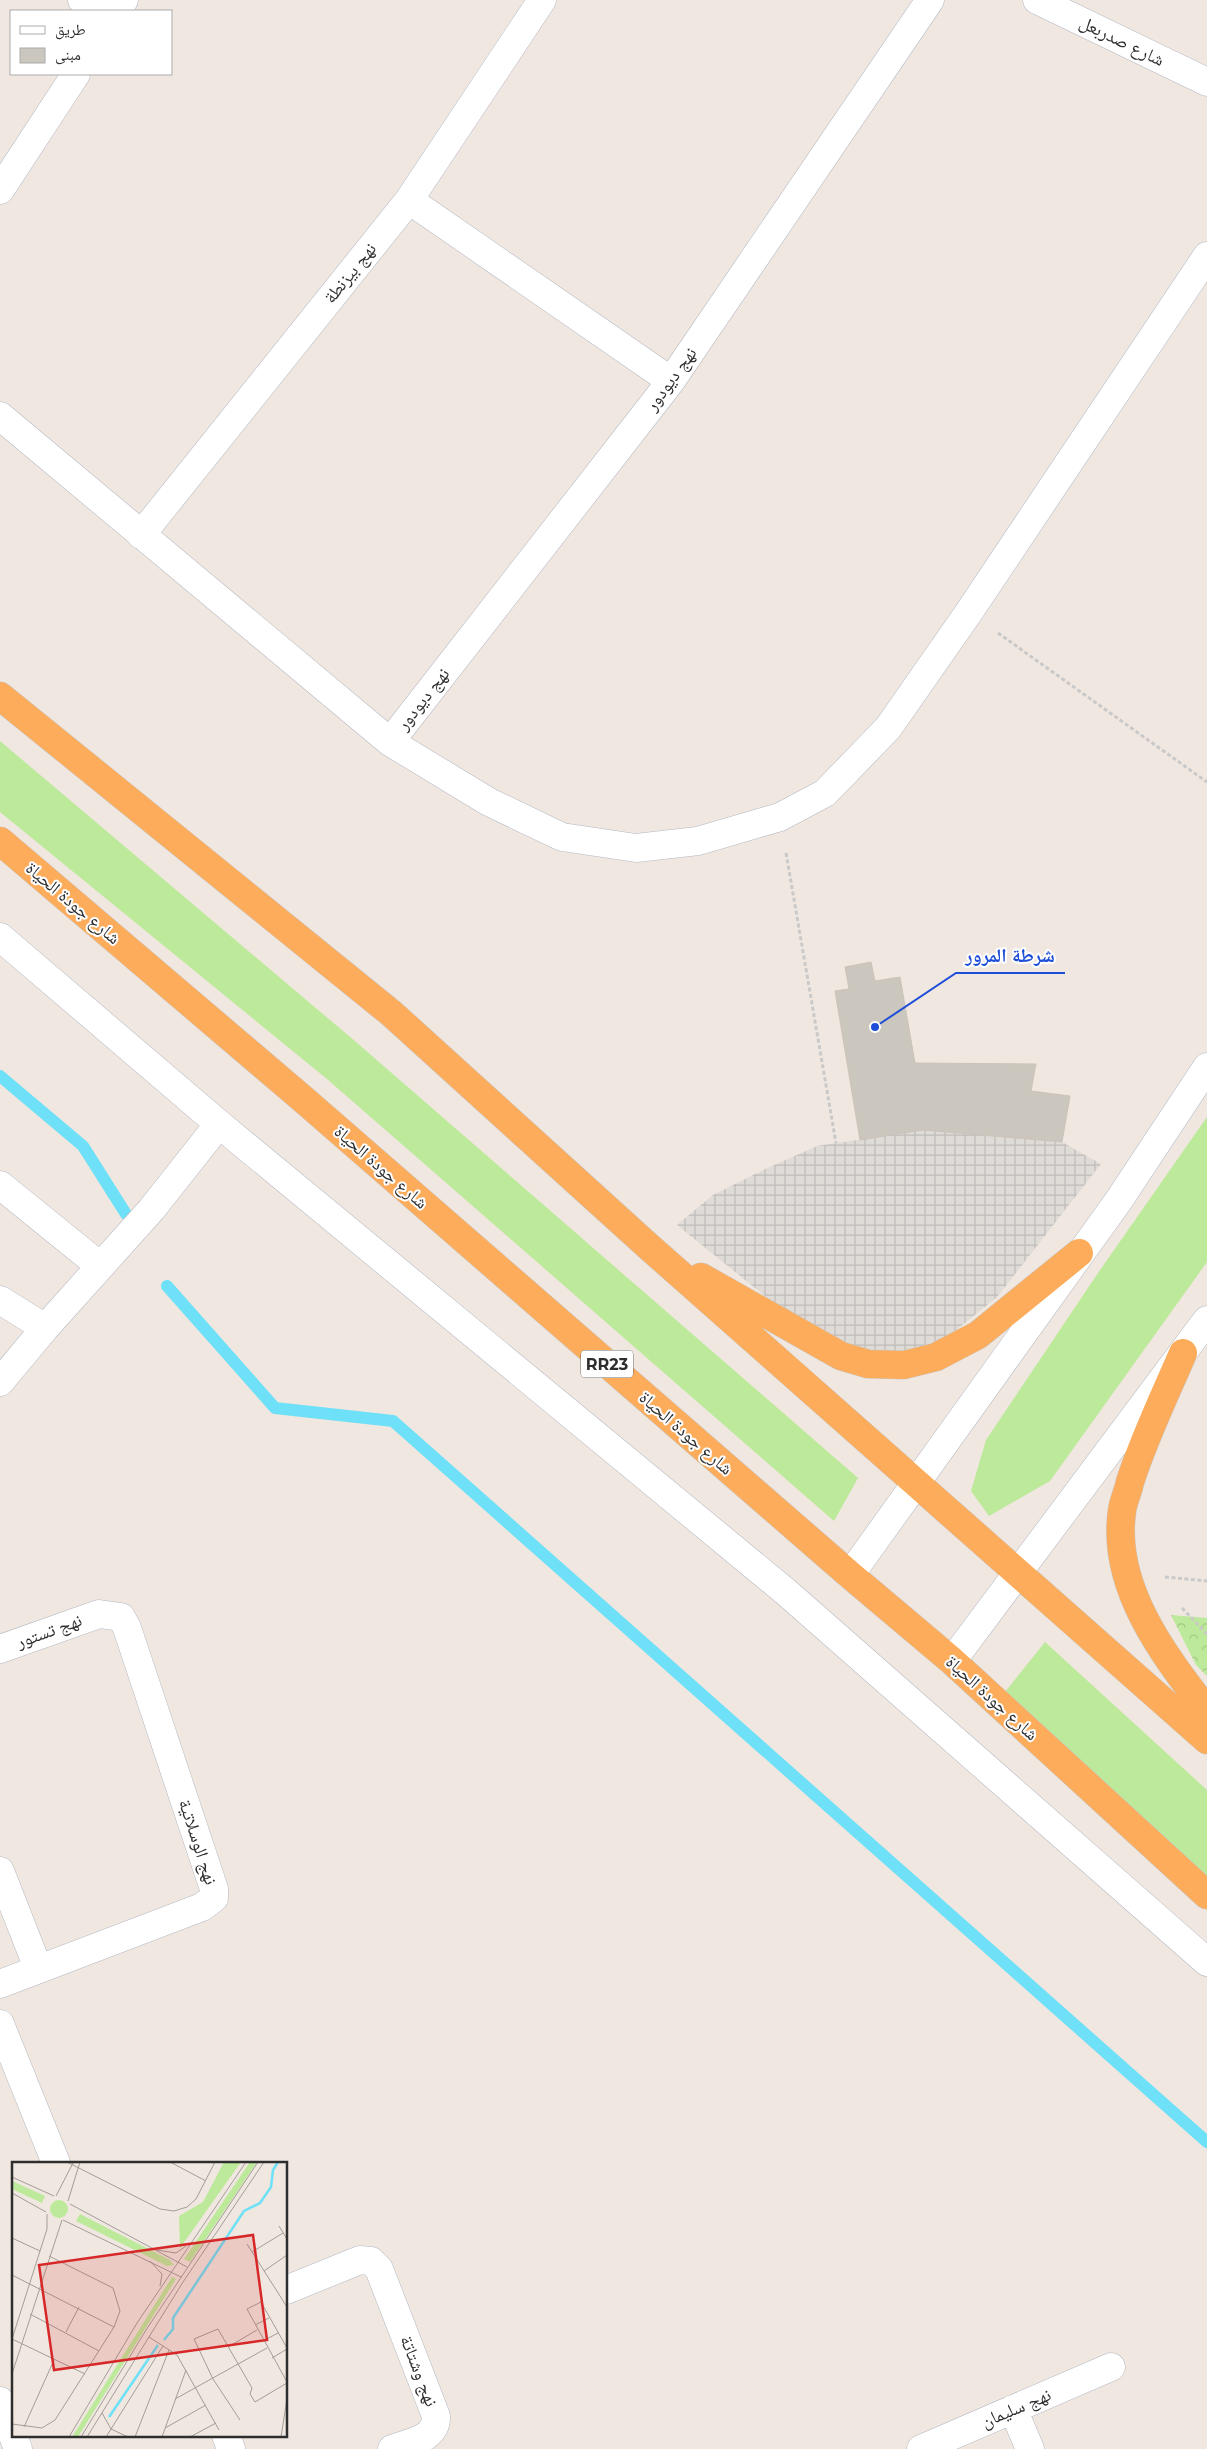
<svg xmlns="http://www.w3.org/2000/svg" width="1207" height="2449" font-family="Montserrat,'Noto Naskh Arabic',sans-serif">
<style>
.grass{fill:#bce99a}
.park{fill:url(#park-crowns)}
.plaza{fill:url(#plaza-grid)}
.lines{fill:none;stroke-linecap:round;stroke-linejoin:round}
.stream{stroke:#6ee0f7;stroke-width:12}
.building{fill:#cbc6be;stroke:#ccc3b9}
.pedestrian-casing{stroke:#b4b8c2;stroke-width:29}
.minor-casing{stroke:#b4b8c2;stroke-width:29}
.tertiary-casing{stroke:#b4b8c2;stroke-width:29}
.secondary-casing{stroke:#b4b8c2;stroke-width:29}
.trunk-casing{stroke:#c9c9c9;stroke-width:29}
.path{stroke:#c9c9c9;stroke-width:3;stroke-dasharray:4 2.5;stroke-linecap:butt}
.pedestrian{stroke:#fff;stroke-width:28}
.minor{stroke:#fff;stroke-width:28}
.tertiary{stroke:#fff;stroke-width:28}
.secondary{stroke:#fff;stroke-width:28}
.trunk{stroke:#fcac5b;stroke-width:28}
.labels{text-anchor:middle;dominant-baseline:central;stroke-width:4;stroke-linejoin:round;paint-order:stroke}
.shield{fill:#fff;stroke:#6d6d6d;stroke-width:1}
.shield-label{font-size:16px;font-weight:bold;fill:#2e2e2e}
.street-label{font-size:18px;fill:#2e2e2e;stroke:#fff}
.inset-river{fill:none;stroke:#6ee0f7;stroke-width:2.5}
.inset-road{fill:none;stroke:#a29d99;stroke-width:1}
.view{fill:#d62828;fill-opacity:0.15;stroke:#d62828;stroke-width:2.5}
.inset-edge{fill:none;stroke:#2e2e2e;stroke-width:2.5}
.leader{fill:none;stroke:#1d4ed8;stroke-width:2}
.callout-dot{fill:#1d4ed8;stroke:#fff;stroke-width:2}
.callout-label{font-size:19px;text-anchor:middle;font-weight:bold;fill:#1d4ed8;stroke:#fff;stroke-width:4;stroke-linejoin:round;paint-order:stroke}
</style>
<defs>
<pattern id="park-crowns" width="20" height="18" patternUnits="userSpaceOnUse" patternTransform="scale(1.25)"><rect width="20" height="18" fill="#bce99a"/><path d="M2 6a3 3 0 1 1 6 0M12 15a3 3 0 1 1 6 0" fill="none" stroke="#a2c885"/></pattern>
<pattern id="plaza-grid" width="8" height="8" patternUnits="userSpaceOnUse" patternTransform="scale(1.25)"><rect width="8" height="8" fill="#dfdbd7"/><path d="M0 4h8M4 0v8" fill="none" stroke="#c0bcb9"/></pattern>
</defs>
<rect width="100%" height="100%" fill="#f0e7e0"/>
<path class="grass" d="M0 741 356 1042 858 1478 834 1521 327 1079 0 812Z
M1207 1117V1262L1050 1481 989 1516 971 1491 986 1440 1098 1273Z
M1045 1642 1207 1790V1882L1001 1697Z"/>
<path class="park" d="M1171 1615 1207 1618V1676L1196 1665Z"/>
<path class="plaza" d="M923 1130 1062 1142 1101 1164 997 1297 949 1336 917 1349 884 1355 823 1343 677 1225 713 1195 761 1171 817 1146Z"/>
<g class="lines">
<path class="stream" d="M0 1076 83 1146 126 1214
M167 1286 275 1408 393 1421 1207 2142"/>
</g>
<path class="building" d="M871 962 875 981 900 977 915 1063 1036 1064 1031 1091 1070 1096 1062 1142 923 1130 860 1140 835 991 849 989 845 967Z"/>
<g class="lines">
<g class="pedestrian-casing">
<path id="pedestrian" d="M0 1871 38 1968"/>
</g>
<g class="minor-casing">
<path id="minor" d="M82 0 100 11
M116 11 124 0
M0 190 76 74
M409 200 671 381
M0 416 390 742 489 802 562 837 636 848 698 841 780 817 825 793 888 728 969 612 1207 256
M141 535 409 200 542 0
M390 742 671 381 930 0
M0 1185 100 1266
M0 1300 45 1328
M0 1382 45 1328 151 1210 219 1124
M0 1649 99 1614 121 1617 127 1628 214 1889V1898L202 1907 0 1984
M0 2024 56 2163
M286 2290 360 2260 371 2261 379 2269 436 2416C437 2439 410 2442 392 2449
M0 2401 18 2449
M1013 2409 1030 2449
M226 2435 231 2449
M921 2449 1111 2367"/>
</g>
<g class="tertiary-casing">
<path id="tertiary" d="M1037 0 1207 82
M0 937 219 1124 786 1592 1207 1962"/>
</g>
<g class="secondary-casing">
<path id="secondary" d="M850 1575 1119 1200 1207 1067
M952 1661 1207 1320"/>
</g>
<g class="trunk-casing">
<path id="trunk" d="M0 696 391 1013 648 1246 1207 1740
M0 841 304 1100 850 1575 952 1661 1207 1895
M701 1277 841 1356 868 1364 904 1365 936 1357 978 1335 1079 1253
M1183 1353C1165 1395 1144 1438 1130 1482 1128 1492 1123 1502 1122 1511 1111 1587 1164 1655 1207 1711"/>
</g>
<path class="path" d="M998 633 1207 782
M786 853 836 1143
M1165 1577 1207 1581
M1182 1608 1207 1634"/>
<use href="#pedestrian" class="pedestrian"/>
<use href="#minor" class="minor"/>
<use href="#tertiary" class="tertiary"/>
<use href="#secondary" class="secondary"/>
<use href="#trunk" class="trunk"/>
</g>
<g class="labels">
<rect class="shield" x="581" y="1350.5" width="52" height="27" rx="4"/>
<g class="shield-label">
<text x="607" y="1364">RR23</text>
</g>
<g class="street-label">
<text transform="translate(1122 41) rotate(26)">شارع صدربعل</text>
<text transform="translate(350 273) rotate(-51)">نهج بيزنطة</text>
<text transform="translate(671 379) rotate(-54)">نهج ديودور</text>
<text transform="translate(423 699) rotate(-52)">نهج ديودور</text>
<text transform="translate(73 903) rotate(40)">شارع جودة الحياة</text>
<text transform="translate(381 1167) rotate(41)">شارع جودة الحياة</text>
<text transform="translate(686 1433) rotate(41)">شارع جودة الحياة</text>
<text transform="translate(49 1631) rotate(-20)">نهج تستور</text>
<text transform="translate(992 1698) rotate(42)">شارع جودة الحياة</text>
<text transform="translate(198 1842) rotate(72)">نهج الوسلاتية</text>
<text transform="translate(419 2371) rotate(69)">نهج وشتاتة</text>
<text transform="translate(1016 2408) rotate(-23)">نهج سليمان</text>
</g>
</g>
<g transform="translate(12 2162)">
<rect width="275" height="275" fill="#f0e7e0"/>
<path d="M238 0H245L178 100 172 97ZM0 19 33 34 30 41 0 27ZM38 47a9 9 0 1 1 18 0a9 9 0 1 1-18 0ZM68 52 158 98 162 103 155 104 64 59ZM160 115 164 117 66 275H60Z" fill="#bce99a"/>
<path d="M212 0H229L168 86 167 54 191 40Z" fill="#bce99a"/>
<path class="inset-river" d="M152 178 161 167V156L232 49 248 41 259 25 261 8 266 0M97 255 146 183"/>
<path class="inset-road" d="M55 0 148 47 162 49 175 45 184 37 203 0M158 0 194 19M0 15 42 34M0 31 34 50M44 34 61 1M56 39 68 0M58 42 175 105M51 58 169 115M267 64 275 77M0 76 28 89M235 82 275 145M145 88 164 91 174 84M240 90 271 71M138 99 150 112 148 124M252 109 275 93M0 113 102 165M18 152 87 189M243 163 257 156M54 170 67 145M137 175 165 193 207 268M0 177 35 67V52M0 177 73 212M251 179 266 171M216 185 245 168M275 186 249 140 235 147 275 220M260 196 275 187M0 212 50 58M163 237 255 186M90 251 99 267 116 275M228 258 201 217 182 177 206 167 240 226 238 232 243 240 275 221M0 262 30 266 43 258 102 165 108 149 101 126 37 94M12 265 42 198M153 266 194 243M57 275 125 161 234 0M69 275 134 168 246 0M75 275 171 120 252 0M94 275 151 184M123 275 157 188M150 275 174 208M178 275 204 261M269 275 275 237"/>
<path class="view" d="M241 73 255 178 42 208 27 103Z"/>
<rect width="275" height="275" class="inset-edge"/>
</g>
<path class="leader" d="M875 1027L956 973H1065"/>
<circle class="callout-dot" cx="875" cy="1027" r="5"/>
<g class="callout-label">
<text x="1010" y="962">شرطة المرور</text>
</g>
<rect x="10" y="10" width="162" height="65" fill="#ffffff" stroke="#ababab"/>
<rect x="20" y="26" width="25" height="8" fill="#ffffff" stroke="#ababab"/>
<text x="55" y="35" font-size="15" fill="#2e2e2e">طريق</text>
<rect x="20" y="48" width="25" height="15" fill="#cbc6be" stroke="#ababab"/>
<text x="55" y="60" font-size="15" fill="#2e2e2e">مبنى</text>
</svg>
